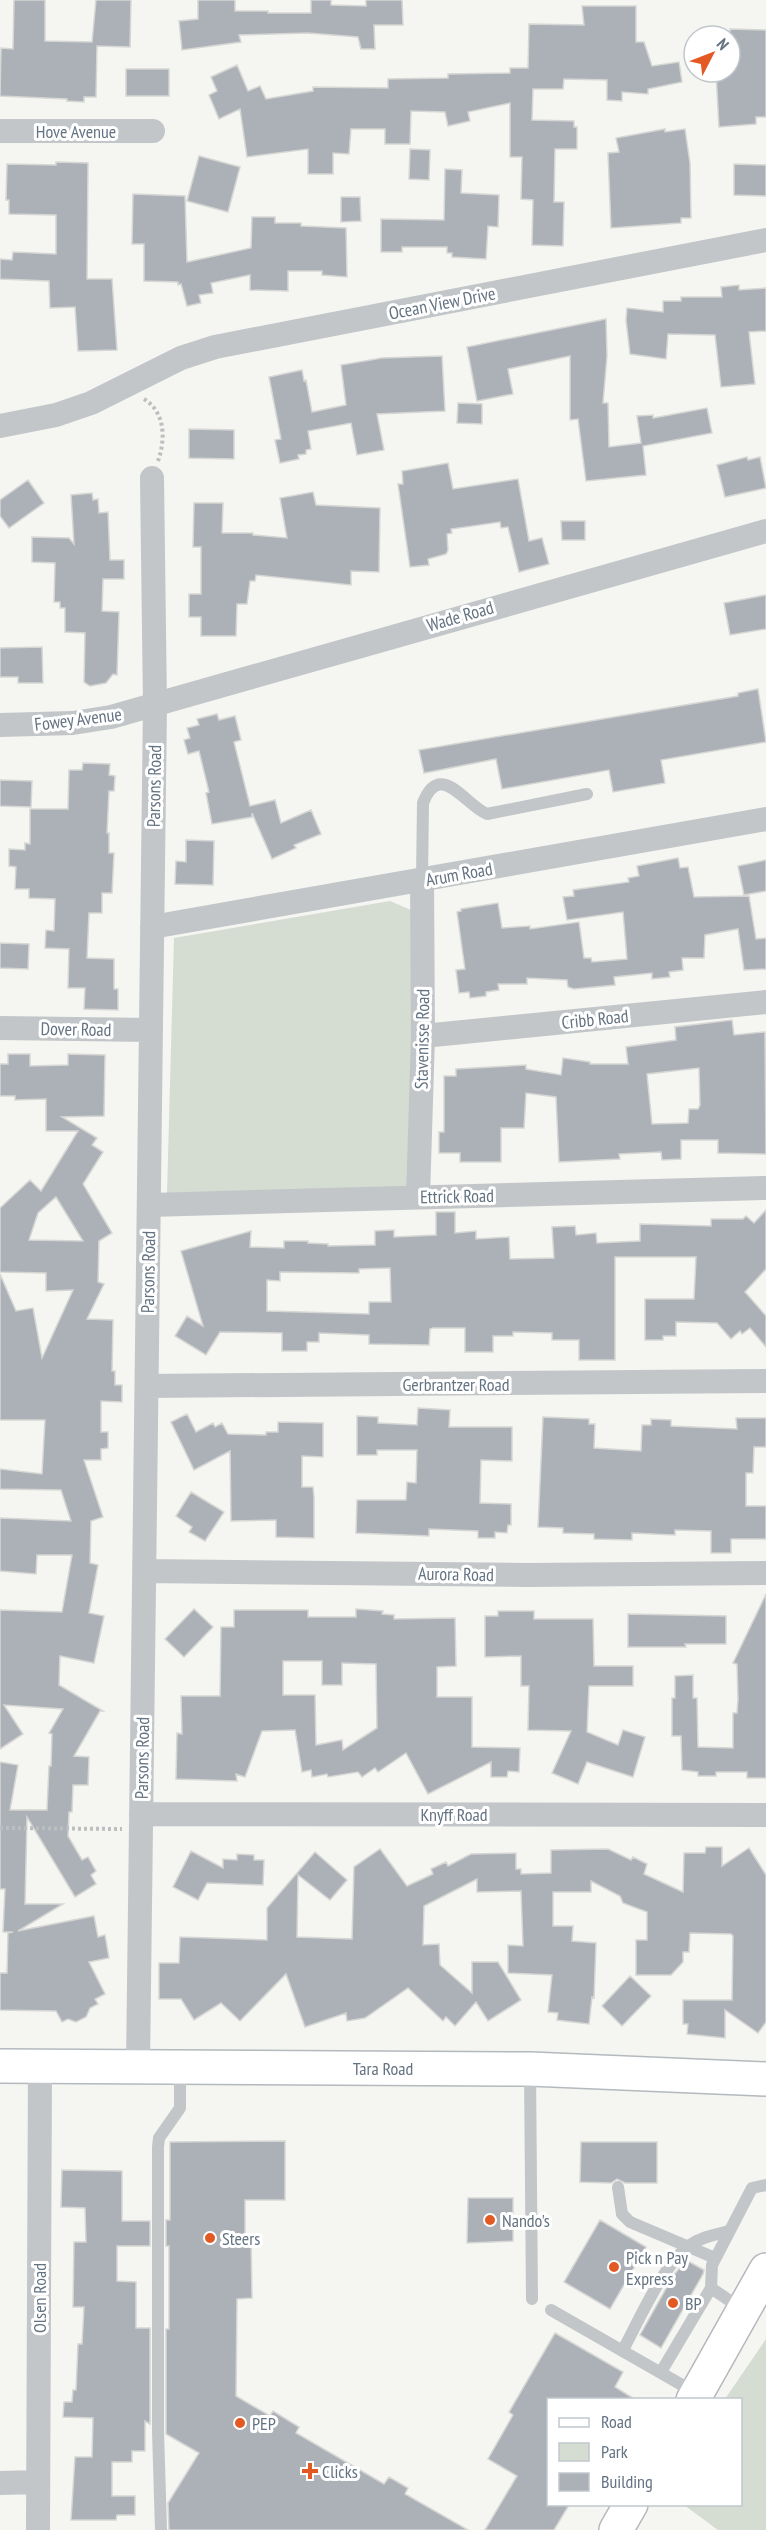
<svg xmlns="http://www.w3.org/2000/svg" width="766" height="2530" font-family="'PT Sans Narrow',sans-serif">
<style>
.green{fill:#d5dcd2}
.building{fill:#abb1b7;stroke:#d6d6d4;stroke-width:1.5;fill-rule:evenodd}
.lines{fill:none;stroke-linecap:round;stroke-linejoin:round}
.secondary-casing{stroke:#b4b9be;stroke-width:36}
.path{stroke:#bcbec0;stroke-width:4;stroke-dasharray:3 3;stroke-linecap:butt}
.lane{stroke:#c2c6c9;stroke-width:12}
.street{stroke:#c2c6c9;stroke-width:24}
.secondary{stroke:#fff;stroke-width:33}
.poi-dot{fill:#e35923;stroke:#fff;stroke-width:2}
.labels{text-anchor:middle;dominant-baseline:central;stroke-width:6;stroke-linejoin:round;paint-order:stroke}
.street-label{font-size:18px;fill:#647382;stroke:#fff}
.poi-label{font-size:18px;fill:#647382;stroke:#fff;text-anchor:start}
</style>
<rect width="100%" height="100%" fill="#f5f5f1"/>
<path class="green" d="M390 901 411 910V1181L407 1188 167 1194 174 938Z
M766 2339V2530H718L684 2505 740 2504V2400L725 2399Z"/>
<path class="building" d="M14 0H45V41L92 42 96 0H131L130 47 97 46 96 97H84V102L67 101V99L0 96 1 48 13 49Z
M198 0H235V11H268V13H311V0H331V5L366 6V0H402L403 25H374L375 49H361L358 37 308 33 239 35 241 42 182 50 179 21 198 19Z
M582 6H636V42H644L652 66 679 62 682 82 648 89V94L622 92V101L607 100V80L564 79 563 89H533L532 120 574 121V127H577V149H555L554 202H564L563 246 532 245 533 200 521 199 522 157H510V103L468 112 470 121 448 126 445 112 411 111 410 144H385V129H351L349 154 333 153V174H308V149L247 157 240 109 219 119 209 95 217 91 211 77 237 65 248 91 260 86 266 99 313 91V87L388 88V79L448 78V74L510 73V68H528L529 24 584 25Z
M730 29 766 30V117H756V124L719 127 716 72H730Z
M126 69H169V96H126Z
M665 129V132L685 129 690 163 691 218H681V223L611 228 608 153 619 152 616 138Z
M410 149 430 150 429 180 409 179Z
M199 156 240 167 228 212 187 201Z
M56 162 88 163 87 279H112L117 350 78 351 75 307 50 308 49 281 0 279V259L12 260 13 252 56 254V215L9 214V200H6L7 164 56 165Z
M734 164 766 165V196L734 195Z
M445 169 462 170 461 193 499 195 498 227 488 226 486 259 452 257V253H447V247H402V252H381V219L444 220Z
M133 194 185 196 187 262 251 248 252 217H275V223H301V226L346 228 347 277 322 275V271H288V291L250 290V275L211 283 213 293 199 295 201 303 187 306 181 284 178 285V282L144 281V244H132Z
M341 197H360L361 221 341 222Z
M739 285V290L766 288V331L749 332 755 384 721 387 715 335 668 334 666 359 630 354 626 320 627 308 663 312V301H681V297H722L721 287Z
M606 319 607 356 603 403H608L609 447 641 443 637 416 653 415V418L707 408 712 433 643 446 646 475 586 481 578 419 570 420V356L508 369 513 394 477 401 467 347Z
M442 356 445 411 377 414 384 450 357 455 351 423 308 431 311 449 306 450V454L298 455 299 459 280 463 275 440 281 439 269 377 302 370 304 381 306 380 312 412 346 405 341 365 382 358Z
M458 403 482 404V424L457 423Z
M189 429 234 430V459L189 458Z
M747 457 748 460 760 457 766 488 725 497 717 465Z
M448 463 453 489 518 479 529 541 542 538 549 564 519 572 508 527 501 528 500 522 451 529 452 533 447 534 448 550 446 554 428 559 429 565 410 567 398 484H403L402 471Z
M28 480 44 503 9 528 0 516V500Z
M313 492 316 505 380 508 379 572 351 571V585L256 575 255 581H250L247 604H237L236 636H201V617H189V594H201V547H193L194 503H223L222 533H253V535L287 538 280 498Z
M92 493 93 500 98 499 99 513 108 512 110 560H124V579H103L102 611 119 612 117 675 113 674 106 683 90 686 84 682 85 633 65 632V608H60V602H54L55 563 32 562V537L69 538 74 544 71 495Z
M561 521H585V540H562Z
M766 595V629L730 635 724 603Z
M42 647 43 683H18V677H0V648Z
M758 689 766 742 661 760 665 783 613 792 609 770 502 789 496 759 424 773 419 750 738 696V693Z
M217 714 219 720 235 716 241 740 234 742 250 806 275 800 281 823 311 810 321 834 294 845 296 848 272 859 252 813V817L212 824 206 793 209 792 199 751 188 754 184 740 190 738 187 728 199 725 197 719Z
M83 763 110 764 109 775 115 776 114 791H109L107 833H109V853H114L112 893H102V913H89L87 958 114 959V989H118V1010L84 1009 85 988H68L69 949 45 948 46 930 54 931 55 899 29 898V889H15L16 867 9 866V849L25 850V843L30 844V809H68L69 770H82Z
M0 780 32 781 31 807 0 806Z
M186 840 214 841 213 885 175 884 176 861 186 862Z
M678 858 680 868 688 867 694 897 749 896 756 939 766 938V969L744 970 738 929 705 935 704 958H682L683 970 669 972 670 977 652 979V973L614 977 615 985 574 989 568 987 567 980 527 978V984H498L499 990 486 992V996L470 998 469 992 459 993 456 970 465 969 457 912 461 911V909L498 903 502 928 530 926V929L579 922 584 958H591L592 962 627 959 623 912 567 920 563 897 574 896 573 890 629 882 628 878 639 876 637 866Z
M766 860V891L744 895 738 866Z
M0 943 29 944 28 969 0 968Z
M732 1020 734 1035 765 1032 766 1154 718 1153V1140H681V1159L662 1160 661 1152 619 1154 620 1159 559 1162 556 1097 526 1093 524 1128H501V1162H460V1153H439V1132H444V1076H456V1069L526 1065V1069L561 1075 563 1058 590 1062V1064H628L626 1047 676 1040 675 1027ZM699 1068 700 1105 698 1109H689L688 1123 652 1124 647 1074Z
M8 1054H30V1066L68 1065V1054L105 1055V1056L104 1116 62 1117 97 1138 92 1145 103 1152 83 1184 112 1233 99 1241 98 1282 104 1284 87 1319 113 1320 112 1371H115V1385H122V1402L101 1401V1432H108V1448L101 1449V1460H84L103 1517 91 1521 90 1563 98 1565 89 1613 104 1616 94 1663 60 1656 59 1685 103 1711H100L74 1756 89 1757 88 1785H73L72 1812H69L68 1836 82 1860 88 1857 96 1871 91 1875 96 1884 75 1897 27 1817 25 1904H63L18 1931 94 1916 98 1937 105 1935 109 1958 89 1962 105 1994 95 1999 98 2004 90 2008 86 2017 76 2022 68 2019 62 2022 56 2011 0 2010V1973H7L8 1933 13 1932H3L5 1889H0V1762L18 1765 10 1810H47L49 1766H51L52 1734 49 1733 63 1709 4 1705 23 1734 0 1749V1610L62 1612 72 1555H37L36 1574 0 1571V1518L71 1521 61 1490 0 1489V1469L42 1474 45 1420H0V1274L16 1311 33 1308 42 1358 73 1290 46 1291V1273L0 1272V1208L30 1180 41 1191 78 1131H46V1099L15 1100V1096H0V1064H8ZM56 1197 83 1241 29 1240 38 1213Z
M766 1210V1269L745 1292 766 1316V1347L750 1328 742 1334 740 1331 731 1339 717 1323 676 1322V1336H663V1340H645V1299H694L696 1257H615V1360H579V1340H552V1333L513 1332V1336H493V1352H465V1328H433L430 1329 429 1345 369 1344V1335L319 1333V1342H307V1351H282V1333L220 1332 206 1355 175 1336 187 1316 203 1326 181 1251 251 1231 250 1247 284 1248V1241H308V1243L328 1244V1246L375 1245V1231L394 1230V1237L436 1235V1212H455V1233L476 1231V1239L509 1237 510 1259 554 1258 552 1227 575 1226 576 1235 596 1233 597 1243 640 1241V1224L711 1226V1219H743L746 1216 754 1223ZM390 1268 391 1302H369V1314L267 1311V1280L280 1281V1272L359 1273V1269Z
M418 1408 450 1410 449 1427H512V1461L481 1460 480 1503 511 1504V1525H508L507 1533 495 1532V1538H478V1531L429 1529V1536L356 1533 357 1500H406L407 1482 416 1483 417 1450H377V1455H357V1416L378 1417V1423L417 1425Z
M187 1414 196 1432 213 1423 215 1427 222 1423 228 1434 266 1435V1432H278V1422L323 1423V1457L302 1456V1487H313L314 1497V1538L276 1537V1520L231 1521 230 1451 194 1470 171 1422Z
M543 1417 589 1419V1424H595L594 1448 641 1451 642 1425H651V1419L671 1420V1426L737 1429 736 1418H766V1447H754L753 1473H746V1506H766V1539H731V1553H711V1531L675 1530V1535L632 1533V1540L594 1539V1534L563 1533V1528L538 1527Z
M191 1492 224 1512 205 1541 189 1532 192 1527 176 1516Z
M766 1594V1778H747V1772H716V1776H698V1772L682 1770 681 1736H672V1698H675V1676L693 1675V1698H697L698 1747 733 1748V1713H737L738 1699 737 1664 733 1663Z
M194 1609 213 1627 184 1657 165 1639Z
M356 1609 383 1611 382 1614 394 1615V1619L455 1618 456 1666 437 1667V1697H472V1747L520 1748 519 1772 508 1771 507 1777H491V1762L428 1794 406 1753 378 1772 375 1768 362 1777 358 1772 328 1777 327 1774 312 1777 311 1770 302 1772 295 1730 262 1731 245 1777 236 1774 237 1781 176 1779 177 1733 182 1734 181 1696H220L221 1627H234V1610H308V1617H356ZM283 1661H322V1685H342V1663L376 1664 377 1728 343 1750 342 1740 316 1745 315 1695H283Z
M498 1611H534V1619H593L594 1666H633V1686H589L587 1732 618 1745 623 1730 645 1737 633 1777 587 1762 578 1784 552 1773 571 1731 528 1730 529 1686H521V1656L485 1657V1616H498Z
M628 1614 726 1616V1644H685L686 1647H628Z
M706 1847H722V1866L749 1848 766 1875V2022L758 2033 725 2010V2038L687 2034 688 2024H683V2000H732L733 1936 731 1934 690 1933 689 1952H683V1962L671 1975H636V1940H647V1912L623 1903 620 1896 591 1881V1892H553V1926H573L572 1941 596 1943 594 1998 592 1997 589 2024 557 2020 558 2013 548 2012 552 1975 508 1973V1945L523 1946 521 1891 477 1892V1879L424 1906 423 1945 439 1944 440 1965 472 1993V1962H498L521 2000 488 2021 476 2002 455 2026 446 2017 443 2021 408 1988 365 2018 347 2021 346 2013 305 2027 286 1974 240 2021 221 2003 194 2020 181 1999H159V1963H179L180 1937 267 1940V1908L315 1852 347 1880 330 1900 298 1875 297 1937 352 1939 354 1867 380 1849 407 1886 433 1874 431 1869 446 1862 448 1866 471 1854 516 1853V1869H521V1874L551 1873V1850L608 1849 631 1860 633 1857 647 1864 644 1874 683 1892 684 1853H705Z
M191 1851 223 1868V1859L237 1860V1854L254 1855V1860H264L263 1885 207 1883 198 1900 173 1887Z
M630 1976 651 1996 622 2026 602 2006Z
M285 2141V2200H245V2239L251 2240 252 2298 237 2299 236 2396 270 2416 273 2411 299 2427 296 2433 384 2484 389 2477 408 2488 405 2494 468 2530H169L168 2503 199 2453 166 2434V2329H169V2246H166V2220H170V2142Z
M581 2142H657V2183H625L617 2179 611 2183 580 2182Z
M62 2170 122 2171V2221H150V2246H117V2281L136 2282V2328H150V2424L145 2421V2451H132V2462H112V2496H135V2515H117L116 2520H71L75 2457H92L93 2418 63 2417 64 2402H72L73 2390H76L78 2344H82L84 2307H73L74 2242H86L85 2208 61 2207Z
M468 2198H513V2241L467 2243Z
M600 2220 646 2247 610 2309 564 2282Z
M686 2260 704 2270 703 2274 661 2348 640 2335 673 2276Z
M555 2333 623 2372 615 2387 636 2400H549V2505H569L554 2530H485L517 2476 488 2459 513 2415 509 2412Z"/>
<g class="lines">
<g class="secondary-casing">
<path id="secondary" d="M0 2066 530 2069 766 2079
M693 2400 766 2270
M616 2530 631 2504"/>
</g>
<path class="path" d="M144 399C165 412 166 438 158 461
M0 1828 122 1829"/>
<path class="lane" d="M422 881 423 803C440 759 465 805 487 814L587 794
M530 2069 532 2299
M618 2187 622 2214 630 2222 715 2258
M742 2309 711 2288 712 2265 752 2188 766 2185
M551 2310 696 2393
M623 2350C638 2322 664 2263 690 2245 701 2237 715 2235 729 2231
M661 2372 711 2288
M161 2530 158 2431V2147L159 2138 180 2108V2067"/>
<path class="street" d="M0 131H153
M0 426 56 415 91 403 181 358 215 347 766 240
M0 725 73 723 111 717 766 531
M152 927 766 819
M0 1028 151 1030
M423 1036 766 1002
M418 1197 423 1036 422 881
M149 1205 766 1188
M147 1386 766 1381
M145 1571 527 1575 766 1573
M141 1814 766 1815
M138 2066 155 705 152 478
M0 2483 38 2482
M38 2530 40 2066"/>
<use href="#secondary" class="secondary"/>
</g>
<g class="poi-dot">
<circle cx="490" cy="2220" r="6"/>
<circle cx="210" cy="2238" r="6"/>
<circle cx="614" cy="2267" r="6"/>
<circle cx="673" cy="2303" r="6"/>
<circle cx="240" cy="2423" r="6"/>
<path d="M307 2462h6v6h6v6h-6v6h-6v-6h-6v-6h6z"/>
</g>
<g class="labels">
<g class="street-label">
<text x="76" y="131">Hove Avenue</text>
<text transform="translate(442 303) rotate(-11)">Ocean View Drive</text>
<text transform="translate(460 616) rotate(-16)">Wade Road</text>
<text transform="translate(78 719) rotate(-7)">Fowey Avenue</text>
<text transform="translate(154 786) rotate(-89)">Parsons Road</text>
<text transform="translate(459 874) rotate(-10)">Arum Road</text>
<text transform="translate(595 1019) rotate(-6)">Cribb Road</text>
<text transform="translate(76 1029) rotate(1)">Dover Road</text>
<text transform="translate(422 1039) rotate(-89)">Stavenisse Road</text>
<text transform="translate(457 1196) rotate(-1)">Ettrick Road</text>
<text transform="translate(148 1272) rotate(-89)">Parsons Road</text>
<text x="456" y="1384">Gerbrantzer Road</text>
<text transform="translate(456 1574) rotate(1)">Aurora Road</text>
<text transform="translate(142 1758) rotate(-89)">Parsons Road</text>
<text x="454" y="1814">Knyff Road</text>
<text x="383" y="2068">Tara Road</text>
<text transform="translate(39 2298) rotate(-90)">Olsen Road</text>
</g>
<g class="poi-label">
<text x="502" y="2220">Nando's</text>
<text x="222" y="2238">Steers</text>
<text x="626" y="2257">Pick n Pay<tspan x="626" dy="21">Express</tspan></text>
<text x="685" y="2303">BP</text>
<text x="252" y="2423">PEP</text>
<text x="322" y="2471">Clicks</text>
</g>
</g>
<rect x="547" y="2398" width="195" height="108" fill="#ffffff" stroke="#c1c7cd" stroke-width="1.5"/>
<rect x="559" y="2418" width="30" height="9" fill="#ffffff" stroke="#c1c7cd" stroke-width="1.5"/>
<text x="601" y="2428" font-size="18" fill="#647382">Road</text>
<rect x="559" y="2443" width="30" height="18" fill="#d5dcd2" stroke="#c1c7cd" stroke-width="1.5"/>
<text x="601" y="2458" font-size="18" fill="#647382">Park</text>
<rect x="559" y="2473" width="30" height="18" fill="#abb1b7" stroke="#c1c7cd" stroke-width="1.5"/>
<text x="601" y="2488" font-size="18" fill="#647382">Building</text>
<g transform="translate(712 54) rotate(48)"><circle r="28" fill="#ffffff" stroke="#c1c7cd" stroke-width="1.5"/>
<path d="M0-4.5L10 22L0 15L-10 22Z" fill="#e35923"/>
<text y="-9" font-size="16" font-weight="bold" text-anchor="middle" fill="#647382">N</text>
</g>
</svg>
